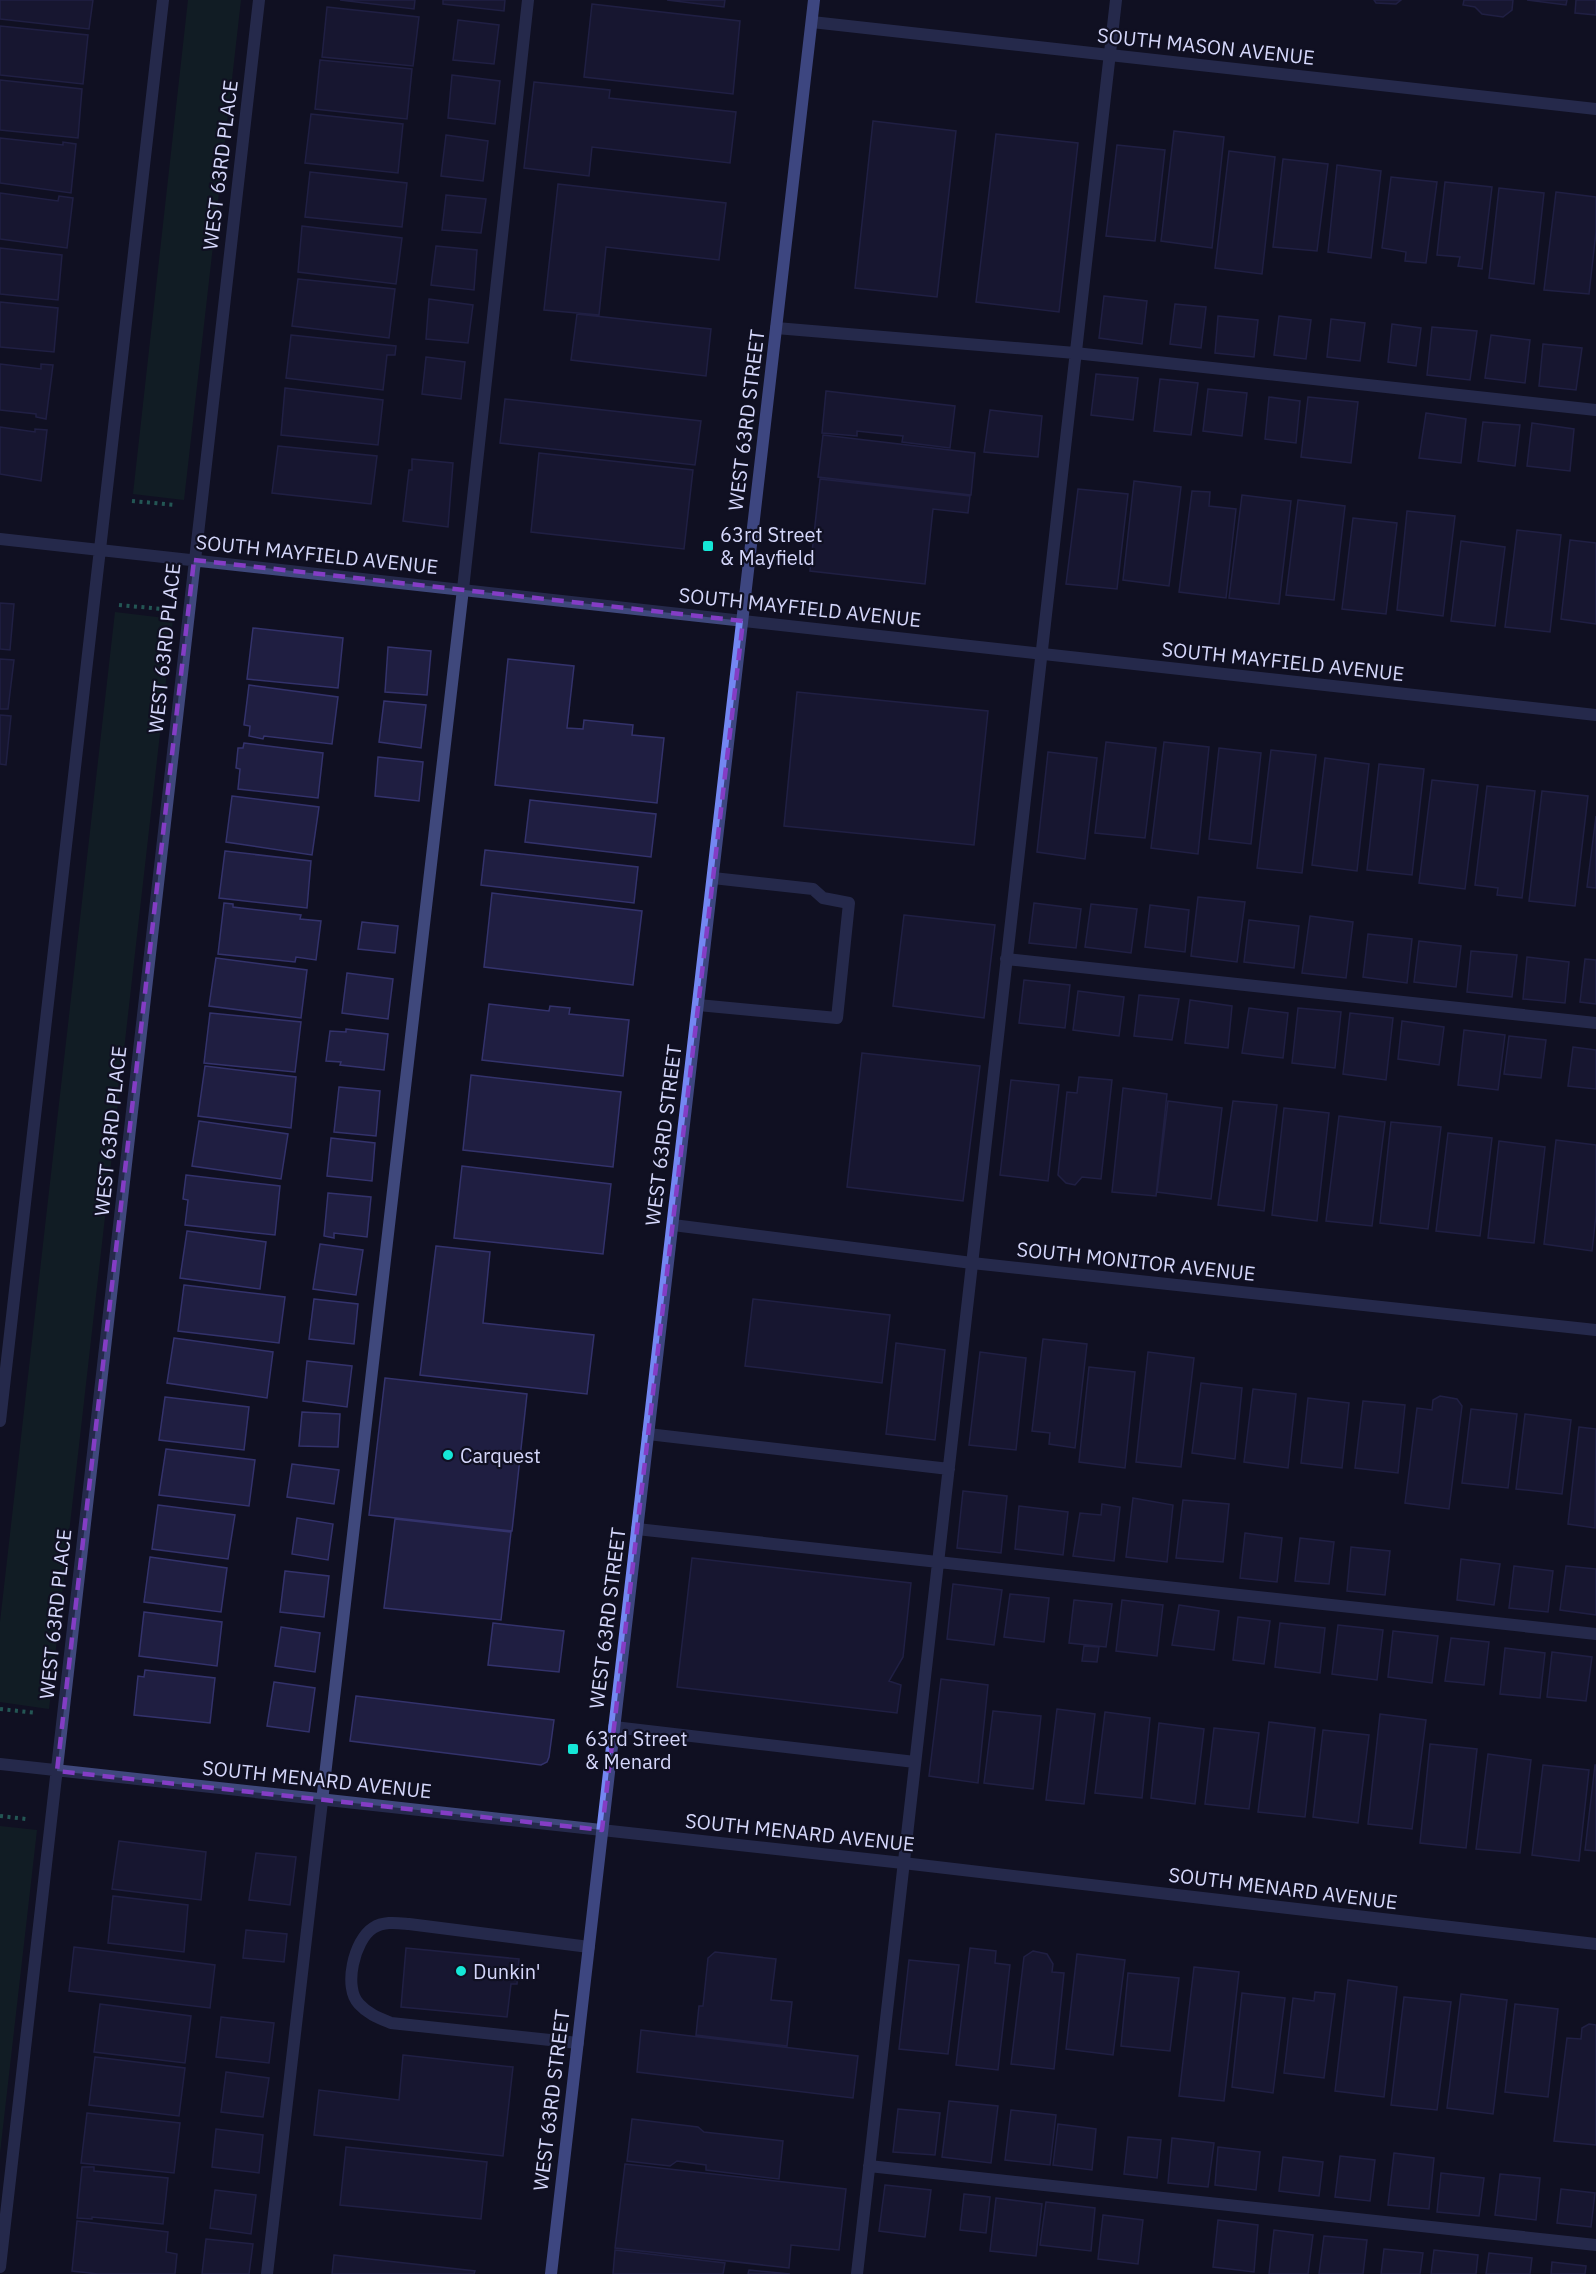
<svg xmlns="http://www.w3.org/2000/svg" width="1596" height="2274" font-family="'IBM Plex Sans',sans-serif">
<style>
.green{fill:#132b26}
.building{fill:#1f1e41;stroke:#33326b;stroke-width:1.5}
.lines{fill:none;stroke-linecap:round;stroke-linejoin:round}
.path{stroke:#3aaa90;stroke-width:4;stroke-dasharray:3 4.5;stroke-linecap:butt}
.lane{stroke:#3f487c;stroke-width:12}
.street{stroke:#3f487c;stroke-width:12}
.secondary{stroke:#7487f2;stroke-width:12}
.marked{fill:none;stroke:#843dc5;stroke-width:4.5;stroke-dasharray:12 8;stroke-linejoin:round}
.poi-dot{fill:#15e7d7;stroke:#101022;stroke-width:2}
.labels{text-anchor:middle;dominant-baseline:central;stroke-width:4.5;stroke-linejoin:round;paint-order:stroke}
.street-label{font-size:20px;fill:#d5d7fb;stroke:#101022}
.poi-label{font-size:20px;fill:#d5d7fb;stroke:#101022;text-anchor:start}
</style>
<rect width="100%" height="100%" fill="#101022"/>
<path class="green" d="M188 0H241L184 500 133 494Z
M115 612 173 619 49 1709 0 1702V1622Z
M0 1826 37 1830 0 2153Z"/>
<path class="building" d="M0 0H93L89 29 0 19Z
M340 0H415L414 9Z
M443 0H505L504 11 443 4Z
M667 0H725L724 7Z
M1374 0H1401L1396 4 1376 3Z
M1464 0H1513L1512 10 1503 17 1482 14 1475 7 1463 5Z
M1527 0H1567L1566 5Z
M1576 0H1596V15L1575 13Z
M592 4 740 21 733 94 584 77Z
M327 7 419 17 413 66 322 57Z
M458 20 499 25 494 64 453 60Z
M0 26 88 35 83 84 0 75Z
M320 60 412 69 407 119 315 109Z
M452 75 500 81 495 124 448 118Z
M0 80 82 89 78 138 0 130Z
M534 82 610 90 609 98 736 112 730 163 592 147 589 176 524 168Z
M311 114 403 124 398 173 305 163Z
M873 121 956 131 937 297 855 288Z
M1174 131 1224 137 1212 248 1161 241Z
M996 134 1078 143 1059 312 976 302Z
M446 135 488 141 483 181 441 176Z
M0 138 63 145V142L76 144 71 193 0 183Z
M1117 145 1165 150 1155 241 1106 236Z
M1229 151 1275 157 1262 274 1215 268Z
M1283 159 1328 164 1317 251 1273 247Z
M1337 165 1381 171 1371 258 1328 252Z
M310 172 407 183 402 227 305 217Z
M1391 177 1437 182 1426 263 1405 261 1406 252 1382 248Z
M1445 182 1492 187 1482 269 1458 266 1460 257 1437 255Z
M558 184 726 203 719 260 606 247 599 315 544 310Z
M1499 188 1544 193 1534 284 1489 278Z
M1556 192 1596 197V232L1589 294 1544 290Z
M0 193 58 201 59 196 73 198 67 248 0 239Z
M446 195 486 199 481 233 442 230Z
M302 226 402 238 396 284 298 272Z
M436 246 477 250 474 290 431 285Z
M0 248 62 255 58 300 0 294Z
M298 279 395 289 389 338 292 326Z
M1104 296 1147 301 1142 344 1099 338Z
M429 299 473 305 468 343 426 339Z
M0 302 58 308 54 352 0 347Z
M1175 304 1206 307 1201 348 1170 344Z
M577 314 711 329 706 376 571 360Z
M1218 316 1258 320 1254 357 1215 353Z
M1279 316 1311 320 1306 359 1274 355Z
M1331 319 1365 323 1360 361 1327 357Z
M1392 324 1421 328 1416 366 1388 362Z
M1432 327 1477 331 1470 380 1427 375Z
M291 335 396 346 395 355H387L383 390 286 378Z
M1491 335 1530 340 1525 383 1485 378Z
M1543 344 1582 348 1576 390 1539 386Z
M426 357 465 362 461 399 422 394Z
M0 364 41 369V364L53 365 46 419 36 417V414L0 410Z
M1096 374 1138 378 1133 420 1091 415Z
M1160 379 1198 383 1191 435 1154 431Z
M285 388 383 400 378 445 281 435Z
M1208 389 1247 393 1242 436 1203 431Z
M826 391 955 406 950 448 902 442 903 436 857 431V436L822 433Z
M1269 397 1300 401 1296 443 1265 439Z
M1308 397 1358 402 1351 463 1301 457Z
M505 399 701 421 695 465 500 443Z
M990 410 1042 416 1038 457 984 452Z
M1426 413 1466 419 1461 463 1419 458Z
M1483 422 1520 425 1515 466 1478 461Z
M1532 423 1574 429 1570 471 1527 466Z
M0 427 35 432V429L47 430 41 481 0 474Z
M823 435 975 453 971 495 818 477Z
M278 446 377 456 371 504 272 493Z
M539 453 693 470 684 549 531 532Z
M412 459 453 463 448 527 403 521 409 470H412Z
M820 479 970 496 968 513 933 509 925 584 810 571Z
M1134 481 1181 487 1169 586 1123 580Z
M1078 489 1128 494 1117 589 1066 584Z
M1192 491 1210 492 1209 506 1236 509 1226 598 1179 592Z
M1242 495 1291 501 1279 604 1229 598Z
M1298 500 1345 506 1334 600 1286 595Z
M1407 511 1455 516 1443 616 1397 610Z
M1353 518 1397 523 1386 614 1342 609Z
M1517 530 1561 535 1550 632 1505 627Z
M1570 540 1596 543V624L1561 619Z
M1461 541 1505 547 1495 626 1451 621Z
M0 603 14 604 10 650 0 649Z
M253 628 343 638 338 688 247 679Z
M388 647 431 651 427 695 385 692Z
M0 659 14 660 8 709H0Z
M508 659 574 666 567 728 583 729 584 720 633 725 632 735 664 738 657 803 495 785Z
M249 685 338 697 332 744 264 736 263 739 249 736 250 726 244 725Z
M797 692 988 711 974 845 784 826Z
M384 701 426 705 421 748 379 742Z
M0 715 11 716 6 765 0 764Z
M1106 742 1156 748 1145 838 1095 833Z
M1164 742 1209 747 1198 854 1151 848Z
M244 743 323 753 318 798 238 789 240 769 236 768 238 748H243Z
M1219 748 1261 753 1251 844 1209 839Z
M1271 750 1316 755 1302 873 1257 868Z
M1048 752 1097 758 1085 859 1037 852Z
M378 757 423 762 419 801 375 796Z
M1325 758 1369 764 1357 871 1312 865Z
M1379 764 1424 769 1412 875 1367 870Z
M1432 780 1478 785 1465 889 1419 883Z
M1487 786 1535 791 1522 898 1497 895 1498 888 1475 885Z
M1542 791 1588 796 1575 906 1529 901Z
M232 796 319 807 312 855 226 842Z
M530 800 656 814 651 857 525 842Z
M1596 816V888L1587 887Z
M485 850 638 867 634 903 481 885Z
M225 851 311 861 307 908 219 898Z
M492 893 642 911 633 985 484 967Z
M1198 897 1245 902 1237 962 1191 956Z
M224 903 233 904V907L301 915 300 919 321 921 316 960 296 957 295 962 218 954Z
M1034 903 1081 909 1076 948 1029 943Z
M1091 904 1137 909 1131 953 1085 947Z
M1150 905 1189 910 1185 952 1145 947Z
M904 915 995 925 984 1018 893 1006Z
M1310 916 1353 922 1346 978 1302 973Z
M1249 920 1299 926 1294 968 1244 962Z
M362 922 398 926 395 953 358 949Z
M1368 934 1412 939 1407 983 1363 977Z
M1419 941 1461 946 1456 987 1414 982Z
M1471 951 1517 955 1512 997 1467 992Z
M1527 957 1569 962 1565 1003 1523 999Z
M216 958 307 970 301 1018 209 1006Z
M1585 959 1596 960V1004L1580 1002Z
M347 973 393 979 388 1019 342 1013Z
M1024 980 1070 985 1065 1028 1019 1023Z
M1078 991 1124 997 1119 1036 1073 1030Z
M1139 995 1179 999 1172 1040 1134 1036Z
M1190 1000 1232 1006 1228 1048 1185 1043Z
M489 1004 549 1011 550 1006 570 1008 569 1014 629 1020 623 1076 482 1060Z
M1249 1008 1288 1013 1283 1058 1242 1053Z
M1298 1008 1341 1012 1335 1068 1292 1063Z
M210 1013 301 1022 295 1072 204 1063Z
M1350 1013 1393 1018 1386 1080 1343 1074Z
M1402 1021 1444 1027 1439 1065 1398 1059Z
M346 1029 388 1034 384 1070 340 1065 341 1062 326 1061 330 1031 346 1032Z
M1464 1030 1505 1035 1498 1090 1458 1085Z
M1509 1036 1546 1040 1541 1078 1504 1074Z
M1573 1047 1596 1050V1089L1568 1086Z
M862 1053 980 1066 963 1201 847 1187Z
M205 1066 296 1077 291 1128 198 1116Z
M471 1075 621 1092 613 1167 463 1150Z
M1079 1077 1112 1080 1101 1179 1082 1177 1075 1185 1066 1183 1058 1175 1067 1092 1077 1093Z
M1011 1080 1059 1085 1048 1181 1000 1175Z
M339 1087 380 1091 376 1136 334 1132Z
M1123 1088 1167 1094 1156 1196 1112 1192Z
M1168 1101 1222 1108 1211 1199 1157 1192Z
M1233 1101 1277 1105 1264 1211 1218 1205Z
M1284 1108 1329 1113 1317 1221 1272 1215Z
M1339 1116 1385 1122 1372 1226 1326 1221Z
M199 1121 288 1134 281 1179 192 1166Z
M1391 1122 1441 1127 1428 1229 1380 1223Z
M1448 1133 1492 1138 1480 1236 1436 1231Z
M331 1138 375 1143 372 1181 327 1176Z
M1556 1140 1596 1145V1215L1592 1251 1544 1244Z
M1499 1141 1545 1147 1534 1243 1488 1238Z
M462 1166 611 1184 603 1254 454 1238Z
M186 1175 280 1186 275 1235 185 1225 188 1200 183 1199Z
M328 1193 371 1197 367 1237 334 1233V1238L324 1236Z
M187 1231 266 1242 260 1289 180 1278Z
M320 1244 363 1250 356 1295 313 1289Z
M436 1246 490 1252 483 1323 594 1335 587 1394 420 1375Z
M184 1285 285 1297 279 1343 178 1331Z
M314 1299 358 1304 354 1344 309 1339Z
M753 1299 890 1315 882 1383 745 1366Z
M174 1338 273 1352 267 1398 167 1383Z
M1043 1339 1087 1344 1075 1448 1049 1444 1050 1433 1032 1431Z
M896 1343 945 1350 935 1440 886 1434Z
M980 1352 1026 1358 1016 1450 969 1445Z
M1148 1352 1194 1358 1181 1467 1136 1462Z
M307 1361 352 1366 347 1407 303 1401Z
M1089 1367 1135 1372 1125 1468 1079 1462Z
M385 1378 527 1394 512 1531 369 1515Z
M1201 1383 1242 1388 1235 1459 1192 1453Z
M1253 1389 1296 1394 1288 1468 1244 1462Z
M1440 1396 1457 1399 1462 1406 1449 1509 1405 1503 1417 1408 1432 1410 1433 1400Z
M165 1397 249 1407 244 1450 159 1440Z
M1308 1398 1349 1403 1342 1468 1301 1463Z
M1363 1401 1405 1405 1398 1473 1355 1468Z
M1471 1409 1517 1414 1508 1488 1462 1483Z
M302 1412 340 1414 338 1447 299 1446Z
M1525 1414 1571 1420 1562 1494 1516 1489Z
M1579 1427 1596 1429 1595 1528 1568 1524Z
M166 1449 255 1460 249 1506 159 1495Z
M292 1464 339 1470 334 1504 287 1497Z
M963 1491 1007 1496 1001 1553 957 1548Z
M1133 1498 1173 1505 1167 1562 1126 1557Z
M1183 1500 1229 1504 1223 1562 1176 1558Z
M1102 1504 1120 1507 1114 1561 1073 1556 1080 1513 1101 1515Z
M158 1505 235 1515 228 1559 152 1549Z
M1019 1506 1068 1512 1063 1555 1015 1549Z
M297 1518 333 1524 328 1560 292 1554Z
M395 1519 511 1532 501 1620 384 1608Z
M1245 1533 1282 1538 1277 1582 1240 1578Z
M1300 1538 1334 1542 1329 1584 1295 1581Z
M1351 1547 1390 1551 1385 1595 1347 1591Z
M150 1557 227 1568 221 1612 144 1602Z
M692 1558 911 1583 903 1657 889 1681 901 1685 897 1713 677 1687Z
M1461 1559 1500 1564 1494 1605 1457 1600Z
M1514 1566 1553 1571 1548 1612 1509 1608Z
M1566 1566 1596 1569V1615L1560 1610Z
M285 1571 329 1576 324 1617 280 1612Z
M953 1584 1002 1590 994 1645 947 1639Z
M1010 1594 1049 1598 1044 1642 1004 1637Z
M1074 1600 1112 1604 1106 1647 1069 1643Z
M1122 1600 1163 1605 1157 1656 1116 1651Z
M1179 1605 1219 1611 1214 1650 1172 1645Z
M144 1612 222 1622 217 1666 139 1656Z
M1238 1617 1270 1621 1264 1664 1233 1660Z
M493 1623 564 1631 559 1672 488 1665Z
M1280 1623 1325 1628 1320 1673 1275 1667Z
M1338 1625 1383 1630 1377 1680 1332 1674Z
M281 1627 320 1633 315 1672 275 1666Z
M1393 1631 1438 1636 1432 1683 1388 1677Z
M1451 1638 1489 1642 1484 1685 1445 1681Z
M1084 1646 1099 1647 1097 1662 1082 1661Z
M1505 1648 1545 1653 1540 1698 1500 1694Z
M1552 1652 1592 1657 1586 1701 1547 1697Z
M145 1670 215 1678 210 1723 134 1715 138 1676 144 1677Z
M941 1679 988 1685 978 1783 929 1776Z
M274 1682 315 1688 309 1732 267 1726Z
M356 1696 554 1720 549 1757 547 1762 541 1765 350 1741Z
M1057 1709 1095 1714 1084 1804 1046 1800Z
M993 1711 1041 1716 1033 1789 984 1783Z
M1105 1712 1150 1718 1142 1798 1095 1793Z
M1380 1714 1426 1720 1412 1829 1368 1824Z
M1269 1722 1315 1728 1305 1817 1258 1812Z
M1159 1723 1204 1729 1195 1804 1151 1798Z
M1214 1728 1259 1733 1249 1809 1205 1804Z
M1323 1730 1369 1735 1358 1823 1313 1817Z
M1430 1744 1477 1749 1466 1848 1420 1843Z
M1488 1754 1531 1760 1520 1853 1476 1849Z
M1543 1765 1589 1770 1579 1861 1532 1855Z
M1595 1765H1596V1851L1585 1850Z
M119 1841 206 1852 201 1900 112 1889Z
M256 1853 296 1857 290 1905 249 1900Z
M113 1896 188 1905 184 1952 108 1943Z
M246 1930 287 1934 284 1962 243 1958Z
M74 1947 215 1965 210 2008 69 1991Z
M406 1948 519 1959 517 1984H511L507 2017 401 2007Z
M970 1948 996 1951 995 1963 1010 1965 998 2070 956 2065Z
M1033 1951 1047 1954 1053 1964 1052 1972 1064 1973 1054 2069 1011 2064 1024 1957Z
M715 1952 776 1959 771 2000 792 2002 787 2046 696 2035 699 2006H703L708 1958Z
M1077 1954 1125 1960 1113 2055 1066 2049Z
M909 1960 959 1965 948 2054 899 2049Z
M1194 1967 1239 1972 1224 2101 1179 2096Z
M1128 1973 1179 1978 1170 2051 1121 2046Z
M1348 1980 1397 1987 1384 2097 1335 2091Z
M1315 1992 1335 1994 1324 2078 1284 2073 1293 1998 1314 2001Z
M1242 1993 1285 1998 1273 2093 1232 2087Z
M1461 1994 1507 2000 1493 2114 1447 2108Z
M1404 1997 1451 2002 1437 2110 1391 2105Z
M100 2004 191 2016 185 2063 94 2052Z
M1515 2004 1558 2009 1548 2097 1505 2092Z
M221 2017 274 2023 269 2063 216 2057Z
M1589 2024 1596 2025V2145L1554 2141 1567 2038 1581 2039 1582 2028Z
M641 2030 858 2056 853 2098 637 2072Z
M403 2055 513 2067 503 2156 314 2135 319 2090 399 2100Z
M95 2057 185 2068 179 2116 89 2105Z
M226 2072 269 2078 263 2117 221 2112Z
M949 2101 998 2106 991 2163 942 2157Z
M898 2109 940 2113 935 2155 893 2152Z
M1011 2110 1056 2115 1050 2165 1005 2160Z
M87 2113 180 2123 174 2173 81 2163Z
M632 2119 698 2127 704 2132 783 2141 779 2179 706 2170V2165L677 2161 670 2166 627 2161Z
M1058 2124 1096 2129 1092 2170 1053 2165Z
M216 2129 263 2135 259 2173 212 2167Z
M1128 2137 1161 2140 1157 2178 1124 2174Z
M1172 2138 1214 2143 1208 2187 1168 2183Z
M346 2147 487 2162 481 2219 340 2205Z
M1218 2147 1260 2152 1256 2190 1215 2185Z
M1394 2153 1434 2158 1429 2209 1388 2205Z
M1340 2156 1375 2160 1370 2201 1335 2197Z
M1283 2157 1323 2162 1319 2196 1279 2191Z
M625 2164 846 2189 839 2250 791 2245 789 2268 615 2248Z
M82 2167H94V2171L168 2178 163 2224 92 2217V2219L77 2218Z
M1441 2173 1484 2178 1479 2216 1437 2212Z
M1500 2174 1540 2178 1536 2220 1495 2215Z
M885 2185 931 2190 925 2237 879 2231Z
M1561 2189 1595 2193 1591 2227 1557 2223Z
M215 2190 256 2195 251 2234 210 2228Z
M964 2194 990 2197 986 2233 960 2230Z
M996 2198 1042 2204 1036 2256 990 2251Z
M1046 2202 1095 2208 1091 2251 1040 2245Z
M1103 2215 1143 2220 1138 2264 1098 2259Z
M1218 2220 1258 2225 1254 2272 1213 2267Z
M77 2221 168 2232 166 2252 177 2254 175 2274H98L72 2271Z
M1274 2230 1313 2235 1308 2274H1269Z
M1324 2236 1367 2240 1363 2274H1319Z
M206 2239 253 2244 249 2274H202Z
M1384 2249 1423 2253 1420 2274H1381Z
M615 2250 725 2263 723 2274H613Z
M1434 2250 1478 2255 1476 2274H1431Z
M1489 2253 1532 2258 1530 2274H1486Z
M334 2255 475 2271 474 2274H332Z
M1552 2262 1586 2266 1585 2274H1551Z
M749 2270 790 2274H748Z"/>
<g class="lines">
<path class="path" d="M132 501 176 505
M119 605 162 609
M0 1709 37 1713
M0 1816 26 1819"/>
<path class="lane" d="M776 328 1075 353 1596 410
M1006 959 1596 1023
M698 1005 837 1018 849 903 823 898 813 889 713 878
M648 1434 949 1469
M637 1529 1596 1634
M614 1727 915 1762
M578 2043 391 2023C379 2018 368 2014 359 2004 343 1988 354 1940 373 1928 384 1921 397 1923 409 1924L589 1947
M869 2166 1596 2245
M267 2274 463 589 528 0
M857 2274 1116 0"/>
<path class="street" d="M812 22 1596 109
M0 539 1596 715
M673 1225 972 1263 1596 1330
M0 1421 163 0
M0 1764 903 1863 1596 1944
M0 2267 259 0"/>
<path class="secondary" d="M551 2274 814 0"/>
</g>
<path d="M0 0H1596V2274H0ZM194 560 743 621 602 1830 57 1771Z" fill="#101022" fill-opacity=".55" fill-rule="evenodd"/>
<path class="marked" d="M194 560 743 621 602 1830 57 1771Z"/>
<g class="poi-dot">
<rect x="702" y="540" width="12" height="12" rx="3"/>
<circle cx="448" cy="1455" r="6"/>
<rect x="567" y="1743" width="12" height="12" rx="3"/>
<circle cx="461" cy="1971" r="6"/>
</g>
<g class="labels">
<g class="street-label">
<text transform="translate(1206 46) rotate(6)">SOUTH MASON AVENUE</text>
<text transform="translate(220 165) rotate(-83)">WEST 63RD PLACE</text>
<text transform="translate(746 420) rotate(-83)">WEST 63RD STREET</text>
<text transform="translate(317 554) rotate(6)">SOUTH MAYFIELD AVENUE</text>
<text transform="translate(800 607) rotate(6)">SOUTH MAYFIELD AVENUE</text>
<text transform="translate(164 648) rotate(-84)">WEST 63RD PLACE</text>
<text transform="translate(1283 661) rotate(6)">SOUTH MAYFIELD AVENUE</text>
<text transform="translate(110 1131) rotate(-84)">WEST 63RD PLACE</text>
<text transform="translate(663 1135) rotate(-83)">WEST 63RD STREET</text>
<text transform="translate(1136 1261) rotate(6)">SOUTH MONITOR AVENUE</text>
<text transform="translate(55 1614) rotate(-84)">WEST 63RD PLACE</text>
<text transform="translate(607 1618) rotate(-83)">WEST 63RD STREET</text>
<text transform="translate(317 1779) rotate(6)">SOUTH MENARD AVENUE</text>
<text transform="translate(800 1832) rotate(6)">SOUTH MENARD AVENUE</text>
<text transform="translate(1283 1888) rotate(7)">SOUTH MENARD AVENUE</text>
<text transform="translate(551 2100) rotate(-83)">WEST 63RD STREET</text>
</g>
<g class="poi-label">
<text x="720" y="534">63rd Street<tspan x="720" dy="23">&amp; Mayfield</tspan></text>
<text x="460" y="1455">Carquest</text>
<text x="585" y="1738">63rd Street<tspan x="585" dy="23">&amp; Menard</tspan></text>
<text x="473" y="1971">Dunkin'</text>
</g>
</g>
</svg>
